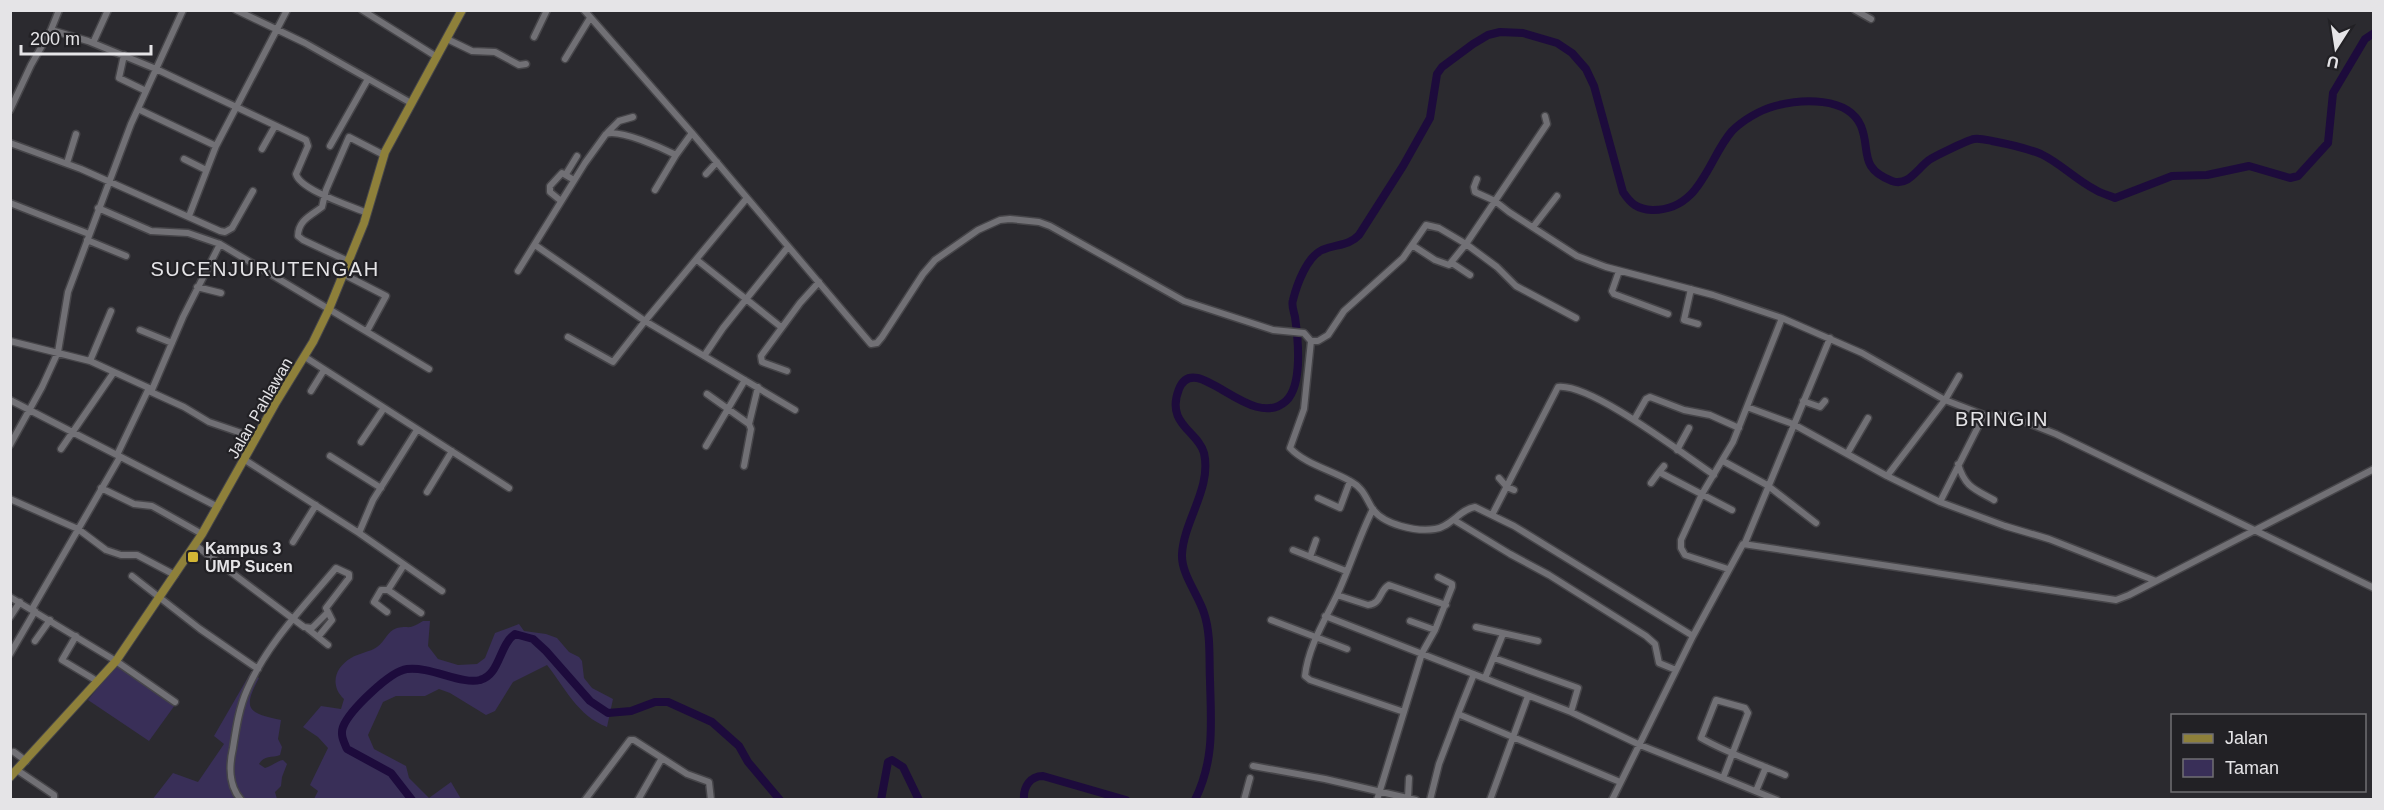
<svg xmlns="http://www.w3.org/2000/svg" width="2384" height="810" font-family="Helvetica,sans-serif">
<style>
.green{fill:#392f58}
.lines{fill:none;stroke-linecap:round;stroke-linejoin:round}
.river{stroke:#1d0b3c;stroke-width:8}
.minor-casing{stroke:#464549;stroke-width:9}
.major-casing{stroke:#464549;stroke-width:10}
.minor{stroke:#717075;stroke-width:6}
.major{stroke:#8e803a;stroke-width:8}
.poi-dot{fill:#d3b635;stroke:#222125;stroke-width:2}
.labels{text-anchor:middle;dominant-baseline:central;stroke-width:4.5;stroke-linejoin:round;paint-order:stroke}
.street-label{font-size:16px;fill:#e5e4e7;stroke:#222125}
.poi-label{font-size:16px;font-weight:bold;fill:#e5e4e7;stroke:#222125;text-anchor:start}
.quarter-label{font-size:20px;letter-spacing:1.5px;fill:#e5e4e7;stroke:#222125}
</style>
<rect width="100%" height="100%" fill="#2b2a2f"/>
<path class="green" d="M423 621H430L428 646 438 659 458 665 477 664 485 658 495 633 519 624 524 631 546 634 557 638 569 652 579 657 582 661 584 678 592 688 613 699 607 727C578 716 565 688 547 665L513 682 495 711 486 715 450 693 439 689 425 696H396L383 702 368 735 374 749 406 766 409 778 429 798 451 782 461 799H314L318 791 310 785 328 748 318 737 303 727 321 706 341 709 344 699C330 686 334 668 351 658 359 653 370 652 377 647 385 642 387 631 397 628 411 625 407 631 423 621Z
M117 664 175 705 149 741 88 700Z
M251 672 259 678C241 711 250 713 281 720L278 739 282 747 280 755C272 758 264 755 259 764L265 768C272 766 277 761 283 760L287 764 282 777 281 786 275 792 277 799 152 800 173 773 198 782 224 744 214 736Z"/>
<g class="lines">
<path class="river" d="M412 800 391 773 347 749C344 742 340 735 343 727 349 711 390 671 407 669 430 666 462 685 480 680 500 675 499 645 515 634L533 639 546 651 590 701 608 713 631 711 655 702H668L712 722 739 746 748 762 780 800
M881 800 888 762 892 760 903 767 919 800
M1024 800C1023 787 1030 776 1043 776L1126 800
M1195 800C1215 759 1211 723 1210 680 1209 658 1211 634 1204 613 1198 594 1181 574 1182 554 1184 520 1212 488 1204 453 1198 431 1165 424 1179 389 1195 348 1251 433 1286 401 1303 385 1298 338 1295 317 1294 312 1291 305 1293 300 1297 284 1307 257 1322 250 1336 244 1349 246 1359 235L1403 166 1430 118 1437 74 1442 67 1473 44 1488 35 1500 32 1523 33 1557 43 1572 53 1586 69 1594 86 1623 192C1631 204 1637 209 1652 210 1701 211 1708 158 1732 131 1743 120 1760 110 1775 106 1801 99 1848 96 1861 126 1871 150 1858 168 1892 181 1908 187 1918 168 1929 160 1935 156 1968 140 1974 139 1980 138 1987 140 1992 141 2008 144 2026 148 2041 154 2060 163 2075 179 2094 189 2100 193 2108 195 2115 198L2172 176 2207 175 2249 166 2290 178 2298 176 2328 143 2333 93 2365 39 2374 33"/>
<g class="minor-casing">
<path id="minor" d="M236 10 305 43 411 103
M362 10 437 57
M584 10 692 133 871 344 877 343 882 337 923 274 935 260 978 230 1000 220 1010 219 1039 222 1050 226 1184 301 1273 330 1304 333 1311 341 1304 409 1290 448C1305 464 1331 470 1350 481 1363 488 1365 496 1372 508 1383 525 1417 532 1435 529 1451 527 1460 509 1475 507L1514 526 1693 636
M1855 10 1871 19
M51 30 59 10
M534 37 547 10
M447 39 472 51 495 52 519 65 526 64
M93 43 108 10
M124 55 119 78 146 91
M565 59 590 18
M138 109 216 146
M10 110 31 65 51 30 88 41 156 69 306 140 308 146 296 174C300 190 351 206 367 213
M608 132 619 121 633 117
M10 143 81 169 220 231 225 232 232 228 253 191
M330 146 368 79
M262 149 275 126
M676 155 692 133
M184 159 206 170
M67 163 76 134
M566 174 577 156
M706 174 717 162
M1477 179 1474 187 1475 192 1495 201 1547 124 1545 116
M561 201 550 192V186L562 173 574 180
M10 203 89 234
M98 208 151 231 188 233 220 244 429 369
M189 216 216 146 287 10
M1533 227 1557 196
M87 240 126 256
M535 245 645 321 795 410
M1412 245 1435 260 1449 265 1466 244 1497 267 1516 286 1576 318
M697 260 781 327
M348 261 303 240 298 236C298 220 312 215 322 207L326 190 349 137 384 155
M1452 263 1470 275
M518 271 585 163 606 134C620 129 662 148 676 155L655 190
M1619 271 1612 291 1614 294 1668 314
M343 274 386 296 367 331
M197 287 221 293
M1691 289 1684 320 1698 324
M140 330 172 343
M568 337 613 362 645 321 747 198
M10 341 90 361 149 388 151 392 184 407 209 422 256 438
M1311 341H1318L1328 335 1344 311 1403 258 1426 225 1439 228 1466 244 1495 201 1509 212 1577 256 1606 267 1713 295 1782 318 1862 353 1945 400 1984 415 2010 416 2056 434 2374 588
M704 356 723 328 788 247
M305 357 509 488
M90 361 111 311
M787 371 762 362 761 356 800 303 819 282
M311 391 324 370
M151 392 183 317 220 244
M707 394 749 424 758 387
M10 400 218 507
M1803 401 1820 407 1825 401
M1747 407 1793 424 1887 476 1940 502 1984 415
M1634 420 1646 399 1650 397 1684 410 1710 415 1739 428
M361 442 384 408
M10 445 42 387 58 352 68 292 131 124 183 10
M706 446 745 380
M61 449 114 372
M1677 450 1689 428
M1847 454 1868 418
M117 455 149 388
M330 456 381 488
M245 460 359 533 442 591
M1723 461 1767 485 1816 523
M1958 464C1965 487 1974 489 1994 500
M744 466 751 429 749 424
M1664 466 1659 472 1732 510
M1887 476 1945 400 1959 376
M1499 478 1507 487 1514 490
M1651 483 1659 472
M101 488 134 504 152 506 202 534
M427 492 452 451
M1318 498 1340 508 1350 481
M10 499 78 529 106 550 121 555H137L175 575
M1940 502 2005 526 2049 539 2156 581
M1373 509C1359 537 1350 567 1337 595 1325 620 1308 647 1305 676L1310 680 1404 712
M1492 515 1558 387C1591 383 1684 455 1714 475
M1454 520 1510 554 1549 575 1646 636 1655 644 1659 663 1676 670
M359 533 373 500 417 430
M293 542 316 505
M1745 543 1830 338
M195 545 304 627 312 628 327 613
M1293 550 1346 571
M1310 557 1316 540
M404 565 388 590 421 613
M1728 569 1685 555 1681 548V540L1702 494 1733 442 1782 318
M132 576 200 629 258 669
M1337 595 1368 605C1382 604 1379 590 1389 585L1446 605
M10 597 116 661 175 702
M32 609 120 457
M387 612 374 602 381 590H388
M1325 616 1571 712 1640 745 1723 778 1748 713 1745 708 1716 700 1701 738C1727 753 1757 763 1785 775
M10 617 20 602
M1271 620 1347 649
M1410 621 1435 630
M1476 627 1538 641
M308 629 328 645
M76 636 62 660 97 681
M35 641 50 620
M10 654 35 611
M1494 658 1578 688 1571 712
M1485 678 1503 634
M1458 714 1474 674
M14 752 26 761
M1253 766 1325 779 1416 800
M17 770 54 795V800
M1723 778 1777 800
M1756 791 1766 767
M1408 798 1409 778
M241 800C228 785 229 766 233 748 236 729 239 708 247 690 266 645 305 605 336 568L349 574V578L326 608 332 620 318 637
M585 800 630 740H634L687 774 709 782 711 800
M638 800 662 758
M1244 800 1250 778
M1377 800 1422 653 1435 630 1452 587V584L1438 577
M1430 800 1439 764 1458 714 1620 782
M1490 800 1528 696
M1612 800 1693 636 1743 544 2116 600 2129 595 2374 469"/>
</g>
<g class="major-casing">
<path id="major" d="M10 777 116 661 202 534 275 404 313 342 329 309 364 223 385 152 462 10"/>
</g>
<use href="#minor" class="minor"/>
<use href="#major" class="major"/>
</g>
<rect class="poi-dot" x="187" y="551" width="12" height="12" rx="3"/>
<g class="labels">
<g class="street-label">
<text transform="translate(260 408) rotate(-60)">Jalan Pahlawan</text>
</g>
<g class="poi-label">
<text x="205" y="548">Kampus 3<tspan x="205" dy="18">UMP Sucen</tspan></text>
</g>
<g class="quarter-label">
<text x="265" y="269">SUCENJURUTENGAH</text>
<text x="2002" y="419">BRINGIN</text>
</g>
</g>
<rect width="2384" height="810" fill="none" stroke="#e5e4e7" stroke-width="24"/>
<rect x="2171" y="714" width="195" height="78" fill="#222125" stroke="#706f73" stroke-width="1.5"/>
<rect x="2183" y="734" width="30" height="9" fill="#8e803a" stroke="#706f73" stroke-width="1.5"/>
<text x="2225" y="744" font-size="18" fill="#e5e4e7">Jalan</text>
<rect x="2183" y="759" width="30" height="18" fill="#392f58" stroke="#706f73" stroke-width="1.5"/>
<text x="2225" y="774" font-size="18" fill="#e5e4e7">Taman</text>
<g transform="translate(2336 48) rotate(192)" stroke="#222125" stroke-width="4.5" paint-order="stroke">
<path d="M0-4.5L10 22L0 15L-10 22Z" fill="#e5e4e7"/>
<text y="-9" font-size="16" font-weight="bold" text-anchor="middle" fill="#e5e4e7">U</text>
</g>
<path d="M21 45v9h130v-9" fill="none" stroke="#e5e4e7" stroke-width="3"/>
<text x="30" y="45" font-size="18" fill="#e5e4e7" stroke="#222125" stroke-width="4.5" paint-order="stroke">200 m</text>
</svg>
